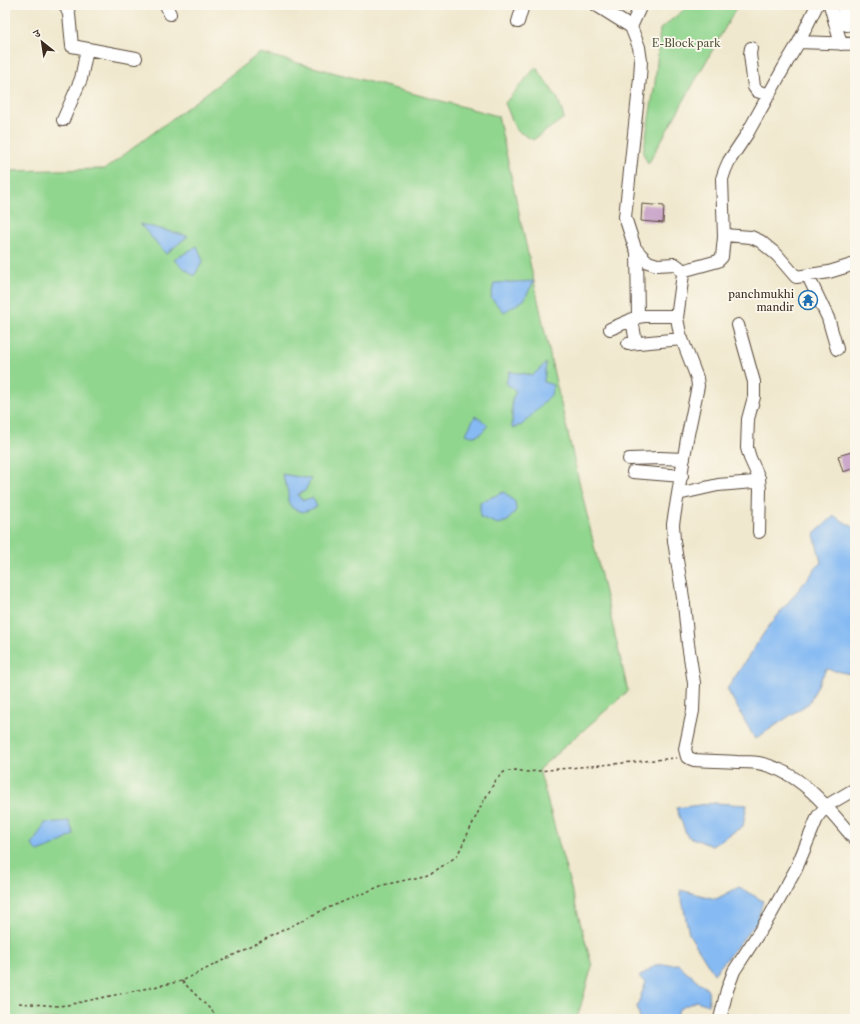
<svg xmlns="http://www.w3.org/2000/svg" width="860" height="1024" font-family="'Libre Caslon Text','Noto Serif Devanagari',serif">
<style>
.green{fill:#91d68f;stroke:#668056}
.water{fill:#85baf3;stroke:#607288}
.building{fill:#cca9cb}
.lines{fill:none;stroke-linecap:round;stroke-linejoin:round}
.minor-casing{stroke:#564638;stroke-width:14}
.path{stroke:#564638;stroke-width:1.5;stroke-dasharray:3 3;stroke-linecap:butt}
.minor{stroke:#fff;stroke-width:12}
.labels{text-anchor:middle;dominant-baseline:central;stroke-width:3.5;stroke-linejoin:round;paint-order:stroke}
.park-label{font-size:11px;fill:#50553a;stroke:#fbf7ec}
.poi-label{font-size:11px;fill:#3b2a1e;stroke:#fbf7ec;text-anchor:end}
</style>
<rect width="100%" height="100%" fill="#fbf7ec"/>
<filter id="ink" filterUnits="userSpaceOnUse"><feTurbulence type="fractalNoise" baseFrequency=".025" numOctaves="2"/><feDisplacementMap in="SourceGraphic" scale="8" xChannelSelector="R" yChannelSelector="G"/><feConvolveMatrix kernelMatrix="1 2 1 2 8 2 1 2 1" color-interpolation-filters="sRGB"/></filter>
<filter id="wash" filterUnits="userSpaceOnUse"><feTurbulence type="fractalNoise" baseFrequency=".012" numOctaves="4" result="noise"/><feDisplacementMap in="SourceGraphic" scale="16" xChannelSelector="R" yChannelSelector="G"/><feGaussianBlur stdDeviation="0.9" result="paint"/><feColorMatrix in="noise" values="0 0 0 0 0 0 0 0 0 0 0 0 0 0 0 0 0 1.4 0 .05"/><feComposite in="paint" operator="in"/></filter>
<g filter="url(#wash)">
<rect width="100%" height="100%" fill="#f0e8ce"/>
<path class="green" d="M690 5H738L648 164 643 153 655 83 660 29Z
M260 53 498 116 555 378 628 691 539 769 592 966 577 1019H5V171L105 169Z
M536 67 558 99 564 118 533 140 516 130 505 103Z"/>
<path class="water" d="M140 224 188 236 166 254Z
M197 246 203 261 194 276 174 260Z
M534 281 524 300 504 312 491 298 494 283Z
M546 363 544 382 553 385 551 395 522 425 512 428V400L516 391 506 383 510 370 511 372 533 375Z
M475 416 488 425C481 434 477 439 466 434Z
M282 474 311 479 305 491 297 495 303 500 313 498 317 507 303 512 292 508 288 501V492Z
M504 492 515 502 516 510 508 521 498 524 480 517V502Z
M834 516 855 528V675L826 669 809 703 755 739 727 689 766 630 821 562 814 534Z
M715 803 747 805 743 826 712 846 687 836 676 808Z
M69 821 74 835 51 847 38 852 32 845 45 823Z
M739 887 763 901 757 922 714 974 689 934 680 890 716 899Z
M678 964 708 990 709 1005 696 1001 679 1009 676 1019H640L637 1006 646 982 639 977 655 965Z"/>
<g id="blocks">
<path class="building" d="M642 204 664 206 663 223 641 221Z
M855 451V468L843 472 838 456Z"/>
</g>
</g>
<g filter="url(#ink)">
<use href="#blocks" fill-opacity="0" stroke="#564638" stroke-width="1"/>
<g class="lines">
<g class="minor-casing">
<path id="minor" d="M65 5 69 14 72 46 136 58
M166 5 170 14
M596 5 631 27 639 47 641 61 640 78 625 217 635 248 641 255 648 262 657 265 675 264 679 267 683 274 677 318 680 334 697 378 698 386 687 439 673 524 674 541 684 604 688 644 694 683 693 711 685 749 687 757 694 760C708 761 722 761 737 762 744 762 751 762 758 763 801 771 829 809 855 840
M830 5 841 44
M843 5 847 25
M518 22 523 5
M631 27 641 5
M799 42 855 44
M751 48 750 54 754 87 757 91 769 95
M63 120 81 79 87 49
M724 235 751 237 760 241 777 255 796 277 829 272 855 264
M637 251 638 317
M682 271 718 261 722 257 724 237 722 179 725 170 729 161 747 134 787 62 799 42 817 5
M808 276 828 318 837 349
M632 319 636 343
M610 329 638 317 644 316H677
M628 344 682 339
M629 459 660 458 684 459
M633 472 682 476
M759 478 760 490 759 532
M678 494 718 485 754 482 759 478 750 458 747 448 748 419 754 397V382L738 325
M720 1019 727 990 734 971 771 914 796 869 818 816 826 806 855 789"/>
</g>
<path class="path" d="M182 981 220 1019
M19 1003 58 1006 67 1005 182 981 323 910 383 885 420 877 435 871 457 856 482 804 496 780 504 772 516 770 527 772 676 758"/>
<use href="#minor" class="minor"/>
</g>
</g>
<defs>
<g id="temple-ring" transform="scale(1)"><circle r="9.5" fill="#fbf7ec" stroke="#1f6fb2" stroke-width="1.5"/><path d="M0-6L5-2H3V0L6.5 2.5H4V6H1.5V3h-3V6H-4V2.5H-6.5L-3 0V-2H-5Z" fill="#1f6fb2"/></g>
</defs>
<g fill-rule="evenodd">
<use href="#temple-ring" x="808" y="300"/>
</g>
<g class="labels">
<g class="park-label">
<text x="686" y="43">E-Block park</text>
</g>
<g class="poi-label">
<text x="794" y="294">panchmukhi<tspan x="794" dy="13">mandir</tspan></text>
</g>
</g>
<rect width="860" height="1024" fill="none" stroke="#fbf7ec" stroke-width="20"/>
<g transform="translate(42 42) rotate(330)" stroke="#fbf7ec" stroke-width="3" paint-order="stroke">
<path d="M0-3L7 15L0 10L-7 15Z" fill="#3b2a1e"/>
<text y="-6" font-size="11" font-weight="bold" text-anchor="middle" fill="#3b2a1e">उ</text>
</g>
</svg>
